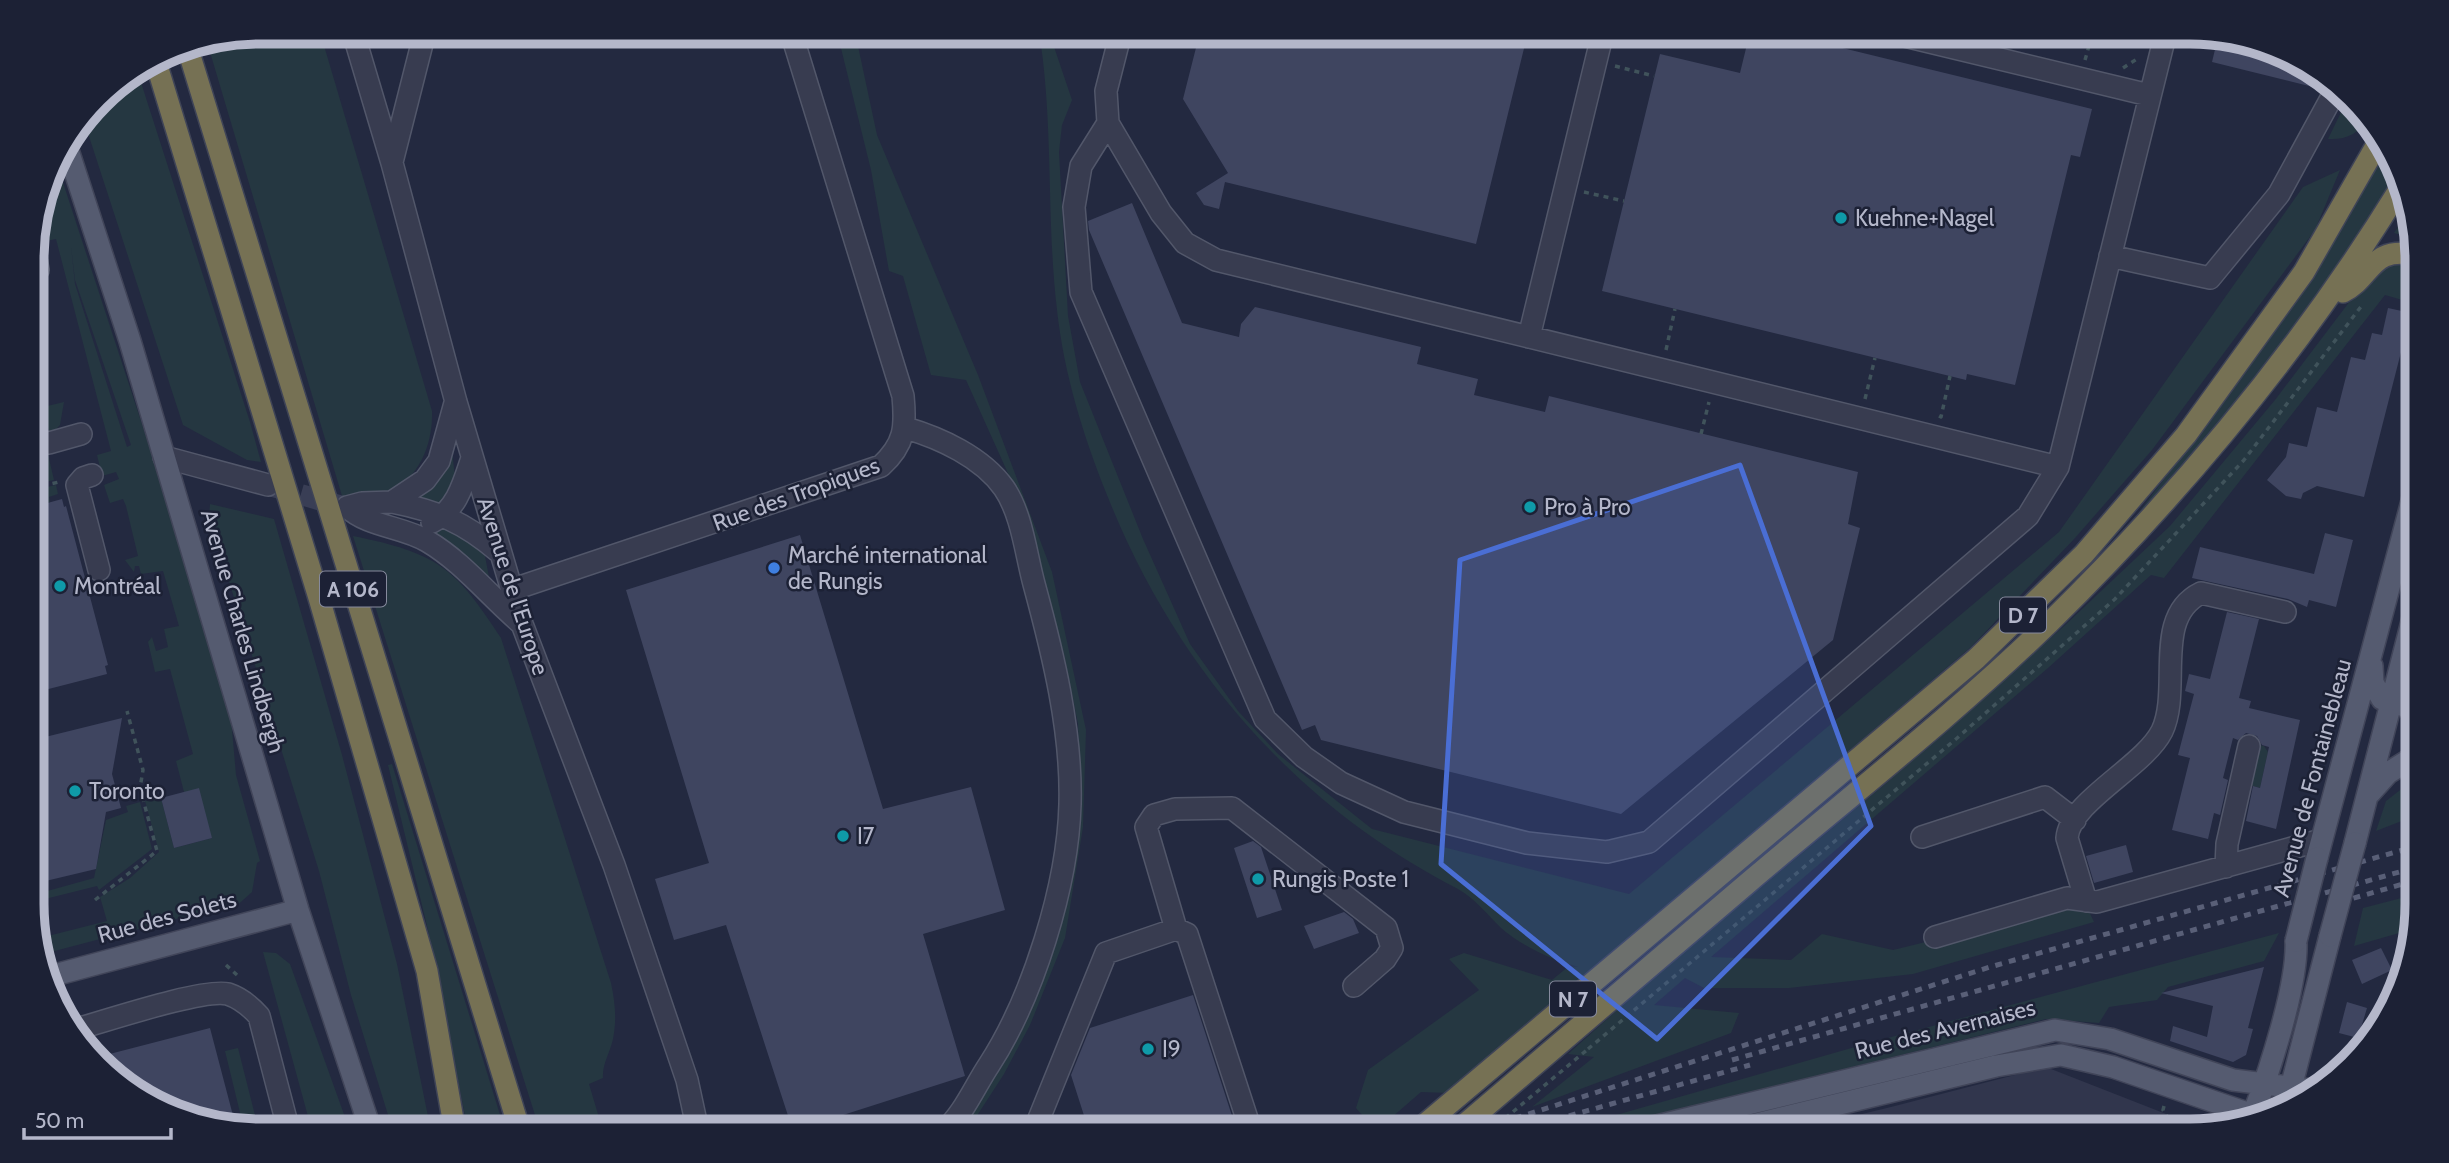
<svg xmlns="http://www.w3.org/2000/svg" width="2449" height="1163" font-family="Cabin,sans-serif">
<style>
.airport{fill:#31364d}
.green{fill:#253741;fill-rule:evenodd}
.building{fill:#3f4560}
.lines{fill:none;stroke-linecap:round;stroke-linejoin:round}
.minor-tunnel{stroke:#393e55;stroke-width:21;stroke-dasharray:21 10;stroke-linecap:butt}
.minor-casing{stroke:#52576a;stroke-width:24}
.major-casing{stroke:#414559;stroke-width:24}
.highway-casing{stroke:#3f4457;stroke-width:24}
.path{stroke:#40535b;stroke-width:3.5;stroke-dasharray:5 5;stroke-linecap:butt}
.minor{stroke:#383c50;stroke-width:21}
.major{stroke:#555b70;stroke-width:21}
.highway{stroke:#767154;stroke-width:21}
.rail{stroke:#595f77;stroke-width:5;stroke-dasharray:7 7;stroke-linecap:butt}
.major-bridge-casing{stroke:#414559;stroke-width:24;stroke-linecap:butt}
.path-bridge{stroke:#40535b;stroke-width:3.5;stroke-dasharray:5 5;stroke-linecap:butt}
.major-bridge{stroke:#555b70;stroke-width:21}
.marked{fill:#4a6ed4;fill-opacity:0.2;stroke:#4a6ed4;stroke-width:5;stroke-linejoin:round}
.culture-dot{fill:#0f9aa8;stroke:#1c2135;stroke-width:2.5}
.shop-dot{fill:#3f7fe0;stroke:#1c2135;stroke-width:2.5}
.labels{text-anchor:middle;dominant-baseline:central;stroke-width:5;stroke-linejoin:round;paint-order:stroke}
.shield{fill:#1c2135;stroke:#868a9d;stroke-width:2}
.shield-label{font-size:21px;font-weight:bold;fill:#b4b7ca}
.poi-label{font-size:23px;fill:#b4b7ca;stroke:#1c2135;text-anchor:start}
.street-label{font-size:23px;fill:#b4b7ca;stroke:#1c2135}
.rim{fill:none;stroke:#b4b7ca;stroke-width:9}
</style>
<rect width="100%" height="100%" fill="#232940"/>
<path class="airport" d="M2046 1067 2207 1130 1792 1131 1891 1107Z"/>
<path class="green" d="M259 32H320L432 411C433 444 420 477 388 494 376 501 358 502 345 506L207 42Z
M837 32H855L877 135 978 375 1052 572 1086 730 1083 827 1065 938 1030 1025 1004 1074 967 1131H956L996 1074 1080 795 1078 724 1064 654 1011 480 966 380 931 375 903 276 889 271 871 170Z
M1039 32H1049L1072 100 1062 125 1059 152 1068 316 1080 382 1143 539 1190 644 1238 711 1278 754 1372 829 1629 894 2059 532 2303 187 2340 170 2315 230 2152 450 2075 538 1971 647 1448 1093 1421 1092 1376 1131 1356 1108 1368 1070 1479 990 1449 959 1464 953 1552 980 1569 966 1578 967C1552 960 1522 946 1501 928 1488 915 1474 898 1458 889 1293 804 1175 666 1107 495 1083 435 1064 374 1057 310 1046 217 1054 124 1039 32Z
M137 70 250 422 261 462 247 460 183 425 84 121 109 88Z
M2346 102 2367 118C2359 134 2346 140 2328 139Z
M2383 150 2395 179C2325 303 2231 412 2136 516L2220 405Z
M55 158 171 513 231 718 236 775 260 861 257 863 252 892 233 909 218 908 47 953 43 958 36 939 107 921 100 897 130 878 159 852 145 801 161 798 174 848 212 838 184 792 176 761 193 754 170 669 155 672 148 642 152 637 156 651 168 647 164 629 179 626 163 571 141 574 139 566H135L134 572 125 560 138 556 126 506 123 499 110 503 104 485 119 479 116 472 102 476 97 455 111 451 56 239 41 242 38 227 51 224 44 198ZM71 246 75 280 131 445 127 447 75 284Z
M2408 211 2416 239 2394 233Z
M2401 263 2416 267V304L2385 295 2164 578 2151 575 2048 668 1711 957 1791 960 1822 934 1893 950 2085 903 2094 922 1913 974 1789 988H1704L1685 978 1654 1005 1739 1013 1731 1033 1532 1107 1594 1057 1568 1054 1663 969 1885 784 2063 627 2170 526 2275 400 2375 268Z
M64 402 60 425 50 435 43 407Z
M47 450 54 480 33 485 32 454Z
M452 451 455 477 439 505 419 499 418 496Z
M56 485 58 494 49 497 50 502 33 507V490Z
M210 504 274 519 342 755 397 964 431 1131H393L351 995 319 871 209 517Z
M442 524 484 551 489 577 486 579 427 533Z
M353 536C437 553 455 567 501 638L611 983C615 1002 617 1019 613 1039 610 1053 602 1064 603 1078L589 1084 603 1131H540Z
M2254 744 2264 746 2268 752 2260 788 2244 784Z
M392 764 505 1131H468L428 930 388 765Z
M2417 777V815L2376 831 2386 801Z
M140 802 152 849 99 890 97 886 33 902V895L94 878 106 820 128 812 126 806Z
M2417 894 2413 929 2354 946 2363 908Z
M2279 933 2264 961 2168 987 2157 1000 2109 1007 2099 1023 2046 1019 1594 1131H1560L1869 1043Z
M263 952 276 953 290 964 350 1131H312Z
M238 1048 259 1131 244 1129 225 1051Z"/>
<path class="building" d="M1200 32H1528L1476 244 1225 182 1219 209 1204 205 1196 193 1228 173 1183 99Z
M1750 32H1777L2092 109 2080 157 2071 155 2015 385 1967 374 1966 380 1602 291 1660 54 1740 73Z
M2218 37 2278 49 2324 85 2321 89 2212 62Z
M1132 203 1182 323 1239 337 1241 324 1255 307 1421 347 1417 364 1478 379 1474 395 1545 412 1549 396 1858 472 1848 524 1860 528 1833 640 1621 814 1321 740 1315 725 1302 730 1089 230 1088 221Z
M2388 308 2411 313 2364 497 2317 486 2303 493 2301 499 2286 496 2267 480 2286 457 2289 443 2307 447 2317 407 2337 412 2351 357 2365 360 2372 333 2382 335Z
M62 499 64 507 66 506 108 665 105 666 107 674 33 693V507Z
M2325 533 2353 540 2336 607 2309 600 2307 607 2288 599 2192 578 2200 547 2314 574Z
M800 535 883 809 971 787 1005 910 923 934 965 1076 793 1131 726 925 674 940 655 879 709 863 626 590Z
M2227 612 2259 619 2239 698 2251 701 2249 708 2300 720 2276 829 2246 821 2253 786 2260 788 2269 747 2262 745 2257 736 2246 733 2238 740 2233 738 2223 778 2228 780 2220 815 2214 813 2208 839 2172 830 2190 758 2178 755 2194 694 2185 691 2189 674 2210 679Z
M122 718 112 774 121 808 106 812 96 869 33 884V740Z
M199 788 212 838 174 848 161 798Z
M1253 841 1261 847 1282 910 1257 918 1234 848Z
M2126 845 2133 872 2094 883 2086 856Z
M1344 912 1353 919 1359 933 1314 949 1304 926Z
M2381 948 2392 970 2362 984 2352 960Z
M2264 967 2248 1028 2253 1029 2246 1055 2233 1062 2170 1041 2173 1026 2207 1037 2213 1006 2161 993Z
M1193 995 1233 1119 1196 1131H1089L1071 1075 1090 1028Z
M2347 1002 2367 1008 2358 1038 2339 1033Z
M210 1028 236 1127 171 1114 98 1057Z"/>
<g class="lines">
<path class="minor-tunnel" d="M271 486 341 506"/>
<g class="minor-casing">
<path id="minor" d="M353 32 392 163 456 402 522 624 614 865 687 1080 698 1131
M1121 32 1106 91 1108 123 1161 213 1185 243 1216 260 2058 467
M1888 32 2149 95
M1108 123 1081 166 1074 207 1081 292 1265 719 1304 757 1341 783 1404 812 1527 843 1607 852 1649 842 2028 516 2058 467 2166 32
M392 162 425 32
M2110 256 2210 278 2279 194 2334 93
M32 271 38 270 33 242
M1529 337 1603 32
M906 428C940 438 982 457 1004 488 1022 514 1026 555 1034 584 1053 654 1072 731 1070 804 1068 885 1033 997 989 1065 975 1086 963 1115 944 1131
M32 435 40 442 49 443 81 434
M164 457 268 485
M92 475 83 478 77 485 99 570
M392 502C437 511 464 522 499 552
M347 507C369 527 401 526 427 541 463 562 490 597 522 624
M347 507 362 503 392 502 425 480 439 461 455 403
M432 522C457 510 464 482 472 458
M514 589 881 466C905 444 906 427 903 396L791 32
M1922 837 2045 797 2075 820
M2226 867 2227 844 2249 746
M2086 901 2067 838C2070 801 2144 767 2162 731 2182 689 2152 617 2201 593L2285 612
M1176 929 1146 827 1154 815 1175 809 1232 808 1386 928 1392 948 1385 959 1354 986
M1935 937 2067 898 2097 902 2321 840
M73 1030C103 1022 203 988 228 994 240 998 251 1007 259 1016L289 1131
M1034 1131 1106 953 1176 929 1187 934 1251 1131"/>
</g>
<g class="major-casing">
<path id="major" d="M66 144 130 341 298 910 371 1131
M2372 666 2373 683 2382 699 2417 710
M2370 793 2388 773 2417 755
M2355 843 2417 602
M2317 858 2416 486
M51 976 298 910
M2287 1103 2330 936
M2253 1115C2269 1072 2298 985 2296 941
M1636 1131 2055 1030 2110 1039 2233 1080 2320 1091
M1728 1131 1996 1066 2061 1055 2113 1067 2253 1115"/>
</g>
<g class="highway-casing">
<path id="highway" d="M187 46 520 1131
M155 59 319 598 427 971 455 1131
M2343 292C2372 278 2370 245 2416 255
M1417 1131 1976 659 2084 554 2186 435 2304 272 2379 141
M1457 1131C1554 1048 1651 965 1749 882 1849 797 1954 715 2049 623 2181 493 2302 348 2399 190"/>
</g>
<path class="path" d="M2085 60 2093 32
M1615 66 1654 76
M2123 68 2137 59
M1584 192 1624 201
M1666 350 1675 309
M1865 399 1875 358
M1939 416 1941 417 1950 376
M1701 434 1709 402
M33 488 59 482
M95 900 157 851 140 788 143 770 127 711
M226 965 237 975
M1588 1049 1956 739 2115 599 2244 460 2363 304
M2164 1106 2163 1110 2177 1131"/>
<use href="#minor" class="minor"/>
<use href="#major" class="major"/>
<use href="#highway" class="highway"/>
<path class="rail" d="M2340 902 2417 880
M1732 1060 2417 867
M1475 1131 1990 967 2417 846
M1515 1131 1750 1065"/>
<g class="major-bridge-casing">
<path id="major-bridge" d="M2330 936 2355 843
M2296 941 2317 858"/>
</g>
<path class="path-bridge" d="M1490 1131 1588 1049"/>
<use href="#major-bridge" class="major-bridge"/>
</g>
<path class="marked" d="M1740 465 1871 826 1657 1039 1441 864 1460 560Z"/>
<g class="culture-dot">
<circle cx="1841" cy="218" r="7"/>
<circle cx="1530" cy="507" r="7"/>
<circle cx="60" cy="586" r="7"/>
<circle cx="75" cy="791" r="7"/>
<circle cx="843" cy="836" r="7"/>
<circle cx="1258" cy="879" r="7"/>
<circle cx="1148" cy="1049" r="7"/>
</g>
<circle class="shop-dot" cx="774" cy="568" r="7"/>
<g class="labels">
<g class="shield">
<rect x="320" y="571.5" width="66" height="35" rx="5"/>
<rect x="2000" y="597.5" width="46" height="35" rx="5"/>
<rect x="1550" y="981.5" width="46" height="35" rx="5"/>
</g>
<g class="shield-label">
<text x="353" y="589">A 106</text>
<text x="2023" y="615">D 7</text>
<text x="1573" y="999">N 7</text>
</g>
<g class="poi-label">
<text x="1855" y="218">Kuehne+Nagel</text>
<text x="1544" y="507">Pro à Pro</text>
<text x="788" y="555">Marché international<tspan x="788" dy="26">de Rungis</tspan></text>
<text x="74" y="586">Montréal</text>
<text x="89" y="791">Toronto</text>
<text x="857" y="836">I7</text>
<text x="1272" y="879">Rungis Poste 1</text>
<text x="1162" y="1049">I9</text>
</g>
<g class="street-label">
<text transform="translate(796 494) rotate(-20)">Rue des Tropiques</text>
<text transform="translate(513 586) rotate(72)">Avenue de l'Europe</text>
<text transform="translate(243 631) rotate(74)">Avenue Charles Lindbergh</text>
<text transform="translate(2312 778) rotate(-75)">Avenue de Fontainebleau</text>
<text transform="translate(167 917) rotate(-15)">Rue des Solets</text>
<text transform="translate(1945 1029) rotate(-14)">Rue des Avernaises</text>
</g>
</g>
<path d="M0 0H2449V1163H0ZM259 44H2190A215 215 0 0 1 2405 259V904A215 215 0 0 1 2190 1119H259A215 215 0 0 1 44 904V259A215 215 0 0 1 259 44Z" fill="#1c2135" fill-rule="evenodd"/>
<path class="rim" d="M259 44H2190A215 215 0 0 1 2405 259V904A215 215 0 0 1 2190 1119H259A215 215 0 0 1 44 904V259A215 215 0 0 1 259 44Z"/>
<path d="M24 1128v10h147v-10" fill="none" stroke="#b4b7ca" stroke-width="3.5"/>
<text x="35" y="1128" font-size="21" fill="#b4b7ca" stroke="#1c2135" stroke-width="5" paint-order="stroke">50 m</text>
</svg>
